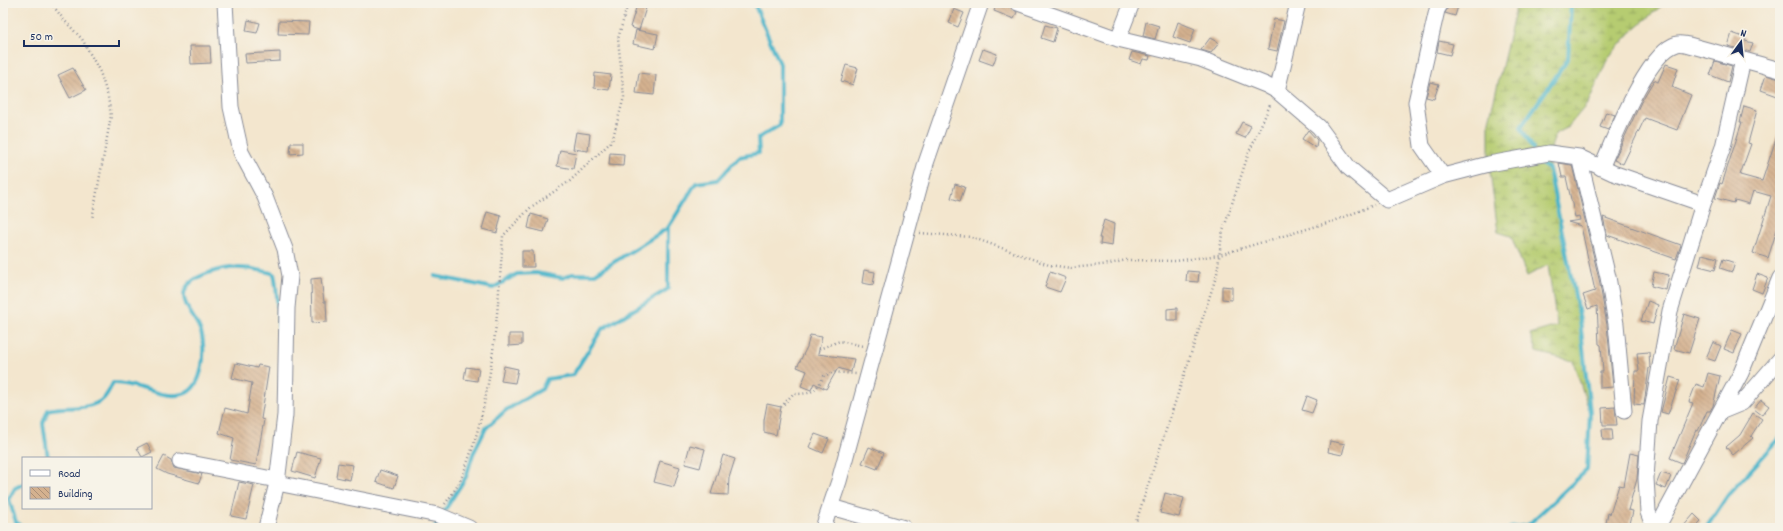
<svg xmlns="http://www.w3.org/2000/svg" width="1783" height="531" font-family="Dekko,sans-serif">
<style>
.wetland{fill:url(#wetland-marsh);stroke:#687e68}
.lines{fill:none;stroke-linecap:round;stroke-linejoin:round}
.stream{stroke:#4cb5ca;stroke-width:4}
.building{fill:url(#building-back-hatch)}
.minor-casing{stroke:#878a96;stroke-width:17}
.path{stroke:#878a96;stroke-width:2.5;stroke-dasharray:1 3;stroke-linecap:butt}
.minor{stroke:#fff;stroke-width:15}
</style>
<defs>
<pattern id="wetland-marsh" width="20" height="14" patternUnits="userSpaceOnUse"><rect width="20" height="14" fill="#b6cc71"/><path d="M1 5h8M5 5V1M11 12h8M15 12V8" fill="none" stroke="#93a660"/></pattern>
<pattern id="building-back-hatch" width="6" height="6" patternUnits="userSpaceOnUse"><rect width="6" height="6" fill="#d4b18f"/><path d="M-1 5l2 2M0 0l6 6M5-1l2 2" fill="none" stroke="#ab9078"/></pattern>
</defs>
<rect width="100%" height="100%" fill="#f7f3e8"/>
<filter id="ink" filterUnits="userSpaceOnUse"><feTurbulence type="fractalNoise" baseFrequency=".025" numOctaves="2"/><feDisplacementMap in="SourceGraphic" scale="8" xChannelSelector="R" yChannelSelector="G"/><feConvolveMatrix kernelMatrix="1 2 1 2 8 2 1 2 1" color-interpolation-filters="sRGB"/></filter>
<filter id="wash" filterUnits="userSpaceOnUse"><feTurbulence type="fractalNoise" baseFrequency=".012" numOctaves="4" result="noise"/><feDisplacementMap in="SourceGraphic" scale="16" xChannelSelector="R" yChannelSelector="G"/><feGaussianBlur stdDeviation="0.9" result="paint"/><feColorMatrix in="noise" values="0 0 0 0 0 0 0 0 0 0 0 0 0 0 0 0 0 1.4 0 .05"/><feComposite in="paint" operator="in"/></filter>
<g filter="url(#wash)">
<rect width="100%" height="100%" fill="#f3e6ce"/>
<path class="wetland" d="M1517 3H1665L1633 30 1608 58 1588 103 1568 127 1556 133 1549 153V169L1580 320 1590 413 1573 361 1536 352 1530 334 1557 326 1548 265 1527 276 1511 236 1498 232 1489 164V121Z"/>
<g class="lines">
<path class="stream" d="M1533 149 1521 127 1568 59 1571 3
M435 276 493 288 517 274 536 273 563 278 572 274H595L668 228
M48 458 43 423 48 410C66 405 87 412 103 399 107 396 110 388 113 383 136 382 162 400 183 394 204 389 206 348 201 332 197 320 183 306 184 294 187 274 226 267 241 268 249 268 266 271 274 274 279 294 276 315 280 336
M443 513 466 477 473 454 486 428 506 410 542 389 547 379 573 375 602 329 668 289V228L696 183 718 180 739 157 759 153 758 138 780 125V64L754 3
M22 528 16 522 9 499 15 488 23 484
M434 528 440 519
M1510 528 1528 525 1587 470 1590 413 1580 320 1549 169 1538 162
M1706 528 1728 495 1780 438"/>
</g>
<g id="blocks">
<path class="building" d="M997 3 1010 7 1017 12 1014 19 994 11Z
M1450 3H1459L1455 16 1445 13Z
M637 5 646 8 639 30 630 27Z
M954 9 964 13 958 27 949 23Z
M1274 19 1284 21 1277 51 1268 49Z
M248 20 260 23 257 33 246 31Z
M279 21 309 22 308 35 278 34Z
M1146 22 1159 26 1155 39 1143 36Z
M1178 22 1195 29 1190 43 1173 37Z
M1045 25 1057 28 1053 42 1041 38Z
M636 30 658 34 655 49 633 44Z
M1732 33 1746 38 1745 41 1753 43 1750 52 1728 46Z
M1210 38 1219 43 1211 53 1201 50Z
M1439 41 1453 44 1450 55 1437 52Z
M190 46H210L211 63 191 64Z
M983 49 997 54 993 65 979 60Z
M280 52V61L246 63 245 54Z
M1132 52 1150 56 1149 60 1143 59 1141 64 1129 60Z
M1715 61 1732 66 1728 82 1710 75Z
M1666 64 1678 68 1672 87 1691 95 1677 130 1645 118 1623 164 1614 160 1641 102 1654 80 1658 82Z
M846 65 858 68 853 85 841 81Z
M73 68 86 90 70 98 58 75Z
M595 73 611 75 609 90 594 88Z
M639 73 656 75 654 95 636 93Z
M1766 75 1780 79V97L1761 90Z
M1430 82 1439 84 1434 99 1426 97Z
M1744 106 1757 110 1748 143 1751 144 1740 175 1762 181 1778 133H1780V167L1777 177H1780V220L1768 258 1753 253 1771 196 1753 191 1749 204 1735 200 1734 203 1715 198 1720 183 1722 184 1742 122H1740Z
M1606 112 1615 115 1608 130 1600 127Z
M1242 122 1251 126 1245 138 1236 134Z
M1308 130 1317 140 1316 148 1302 139Z
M576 132 590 134 588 151 573 149Z
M291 143H303V153L290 154Z
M560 150 576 153 573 169 557 166Z
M610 153 624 154 623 166 609 165Z
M1559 163 1572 165 1599 279 1607 325 1613 387 1600 388V372H1603L1601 345 1599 344 1597 306 1588 309 1583 295 1595 291 1581 226 1568 222 1580 220 1579 216 1575 217 1568 186 1566 177H1562Z
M955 184 965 187 960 201 951 198Z
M487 212 501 216 497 233 482 229Z
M531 214 548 219 544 232 528 228Z
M1603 217 1681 245 1676 259 1607 235Z
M1104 220 1114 224 1112 246 1100 244 1101 238H1099Z
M522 251H533L534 267H522Z
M1702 254 1718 258 1715 270 1699 266Z
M1723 259 1735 263 1732 272 1720 268Z
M864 270 875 272 873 285 862 283Z
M1187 271 1199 272 1198 282 1186 281Z
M1050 272 1066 278 1060 292 1045 287Z
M1654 272 1669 275 1666 290 1651 286Z
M1757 274 1768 278 1762 293 1752 289Z
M321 278 324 302H326L327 322 312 323 311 279Z
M1222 286 1232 287V300L1222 299Z
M1648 301 1658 305 1653 324 1641 321Z
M1177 308V320H1167V309Z
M1684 314 1700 319 1689 353 1674 349Z
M1732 330 1742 334 1734 353 1724 349Z
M509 334H522V345L509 346Z
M810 335 822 337 818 354 854 359 851 372 838 368 826 389 814 383 811 390 801 386 807 371 797 367 807 347Z
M1713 342 1721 346 1715 361 1706 358Z
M1649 352 1650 368H1649L1644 405 1634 404 1635 371H1639L1637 353Z
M236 363 257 368 258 365 269 367 261 419 264 420 256 465 230 460 234 438 219 433 225 408 247 414 252 383 232 378Z
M504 366 518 369 515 383 501 381Z
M466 367 479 369 477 381 464 379Z
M1708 373 1720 376 1713 406 1710 411H1707L1698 431 1696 430 1682 463 1670 458 1693 403 1689 402 1696 384 1704 387Z
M1670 377 1680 380 1668 414 1661 412Z
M1307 396 1317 400 1312 413 1302 410Z
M1761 400 1769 406 1762 415 1754 409Z
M767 404 781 407 776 435 764 432V420Z
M1615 407 1617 425H1603L1602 408Z
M1753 413 1762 419 1751 436 1753 438 1733 455 1726 447 1740 435Z
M1602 429H1612L1613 440H1603Z
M815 434 829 439 823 453 809 447Z
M1330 441 1345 444 1342 455 1328 452Z
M147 443 152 452 142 457 137 448Z
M690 445 705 449 700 468 685 464Z
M869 447 884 453 877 469 862 463Z
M297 452 321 458 315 478 292 471Z
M1630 453 1639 455 1637 479 1628 510 1633 511 1629 528H1605L1608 513 1610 514 1619 485 1624 486Z
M723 455 735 459 729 478 728 495 711 494Z
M164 456 171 460 174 468 202 474 199 483 167 474 157 469Z
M660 461 680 467 674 487 654 482Z
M338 463 353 465 350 480 336 477Z
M380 470 398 476 394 488 376 482Z
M1661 473 1671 476 1666 489 1656 485Z
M239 482 254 485 246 519 231 516Z
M1165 493 1184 498 1179 517 1160 513Z
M1694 514 1701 521 1694 528H1682Z"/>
</g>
</g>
<g filter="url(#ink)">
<use href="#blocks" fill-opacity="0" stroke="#878a96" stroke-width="1"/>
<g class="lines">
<g class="minor-casing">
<path id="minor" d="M225 3 231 107 241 152 265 197 285 249 290 276 287 308 285 415 277 483 266 528
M1018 3 1118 39 1201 59 1266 85 1277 91 1319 127 1349 168 1387 200 1443 176 1489 164 1549 153 1579 157 1613 173 1703 204 1670 311 1650 421 1646 478 1648 512 1654 528
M1441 3 1437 10 1416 102 1422 146 1443 176
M1118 39 1132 3
M1277 91 1298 3
M1579 157 1608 277 1616 324 1624 411
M1601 168C1614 139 1647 52 1677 44 1681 43 1685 44 1689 45L1780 70
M1703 204 1723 147 1743 60
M1720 412 1742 403 1780 359
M180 461 277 480
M277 483 438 515 469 528
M831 507 904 528
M823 528 839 481 926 163 981 3
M1657 528 1741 373 1780 278"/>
</g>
<path class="path" d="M51 3 64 20 82 39 100 72 108 97 111 116 92 219
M920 233 971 237 1049 265 1071 268 1110 264 1126 260 1176 261 1219 255 1334 221 1374 205
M819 349 840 341 863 346
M781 407 793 394C812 394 815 392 824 376L834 372 856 374
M445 504C450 497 456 489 460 481 493 405 497 318 503 236L531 207 570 181 612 141 624 97 618 39 628 3
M1134 528 1217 274 1222 234 1249 152 1271 103"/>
<use href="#minor" class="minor"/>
</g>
</g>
<rect width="1783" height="531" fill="none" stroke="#f7f3e8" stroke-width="16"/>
<rect x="22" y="457" width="130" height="52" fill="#f7f3e8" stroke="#9fa5b1"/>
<rect x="30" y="470" width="20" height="6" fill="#ffffff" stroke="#9fa5b1"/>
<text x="58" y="477" font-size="12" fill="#1b2f5e">Road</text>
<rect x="30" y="487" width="20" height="12" fill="url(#building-back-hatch)" stroke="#9fa5b1"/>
<text x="58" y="497" font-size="12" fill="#1b2f5e">Building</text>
<g transform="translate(1741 42) rotate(15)" stroke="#f7f3e8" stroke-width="3" paint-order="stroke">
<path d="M0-3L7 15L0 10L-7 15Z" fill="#1b2f5e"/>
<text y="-6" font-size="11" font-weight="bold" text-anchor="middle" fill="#1b2f5e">N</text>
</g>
<path d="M24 40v6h95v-6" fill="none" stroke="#1b2f5e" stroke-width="2"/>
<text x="30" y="40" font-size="12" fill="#1b2f5e" stroke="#f7f3e8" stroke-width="3" paint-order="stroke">50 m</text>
</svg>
